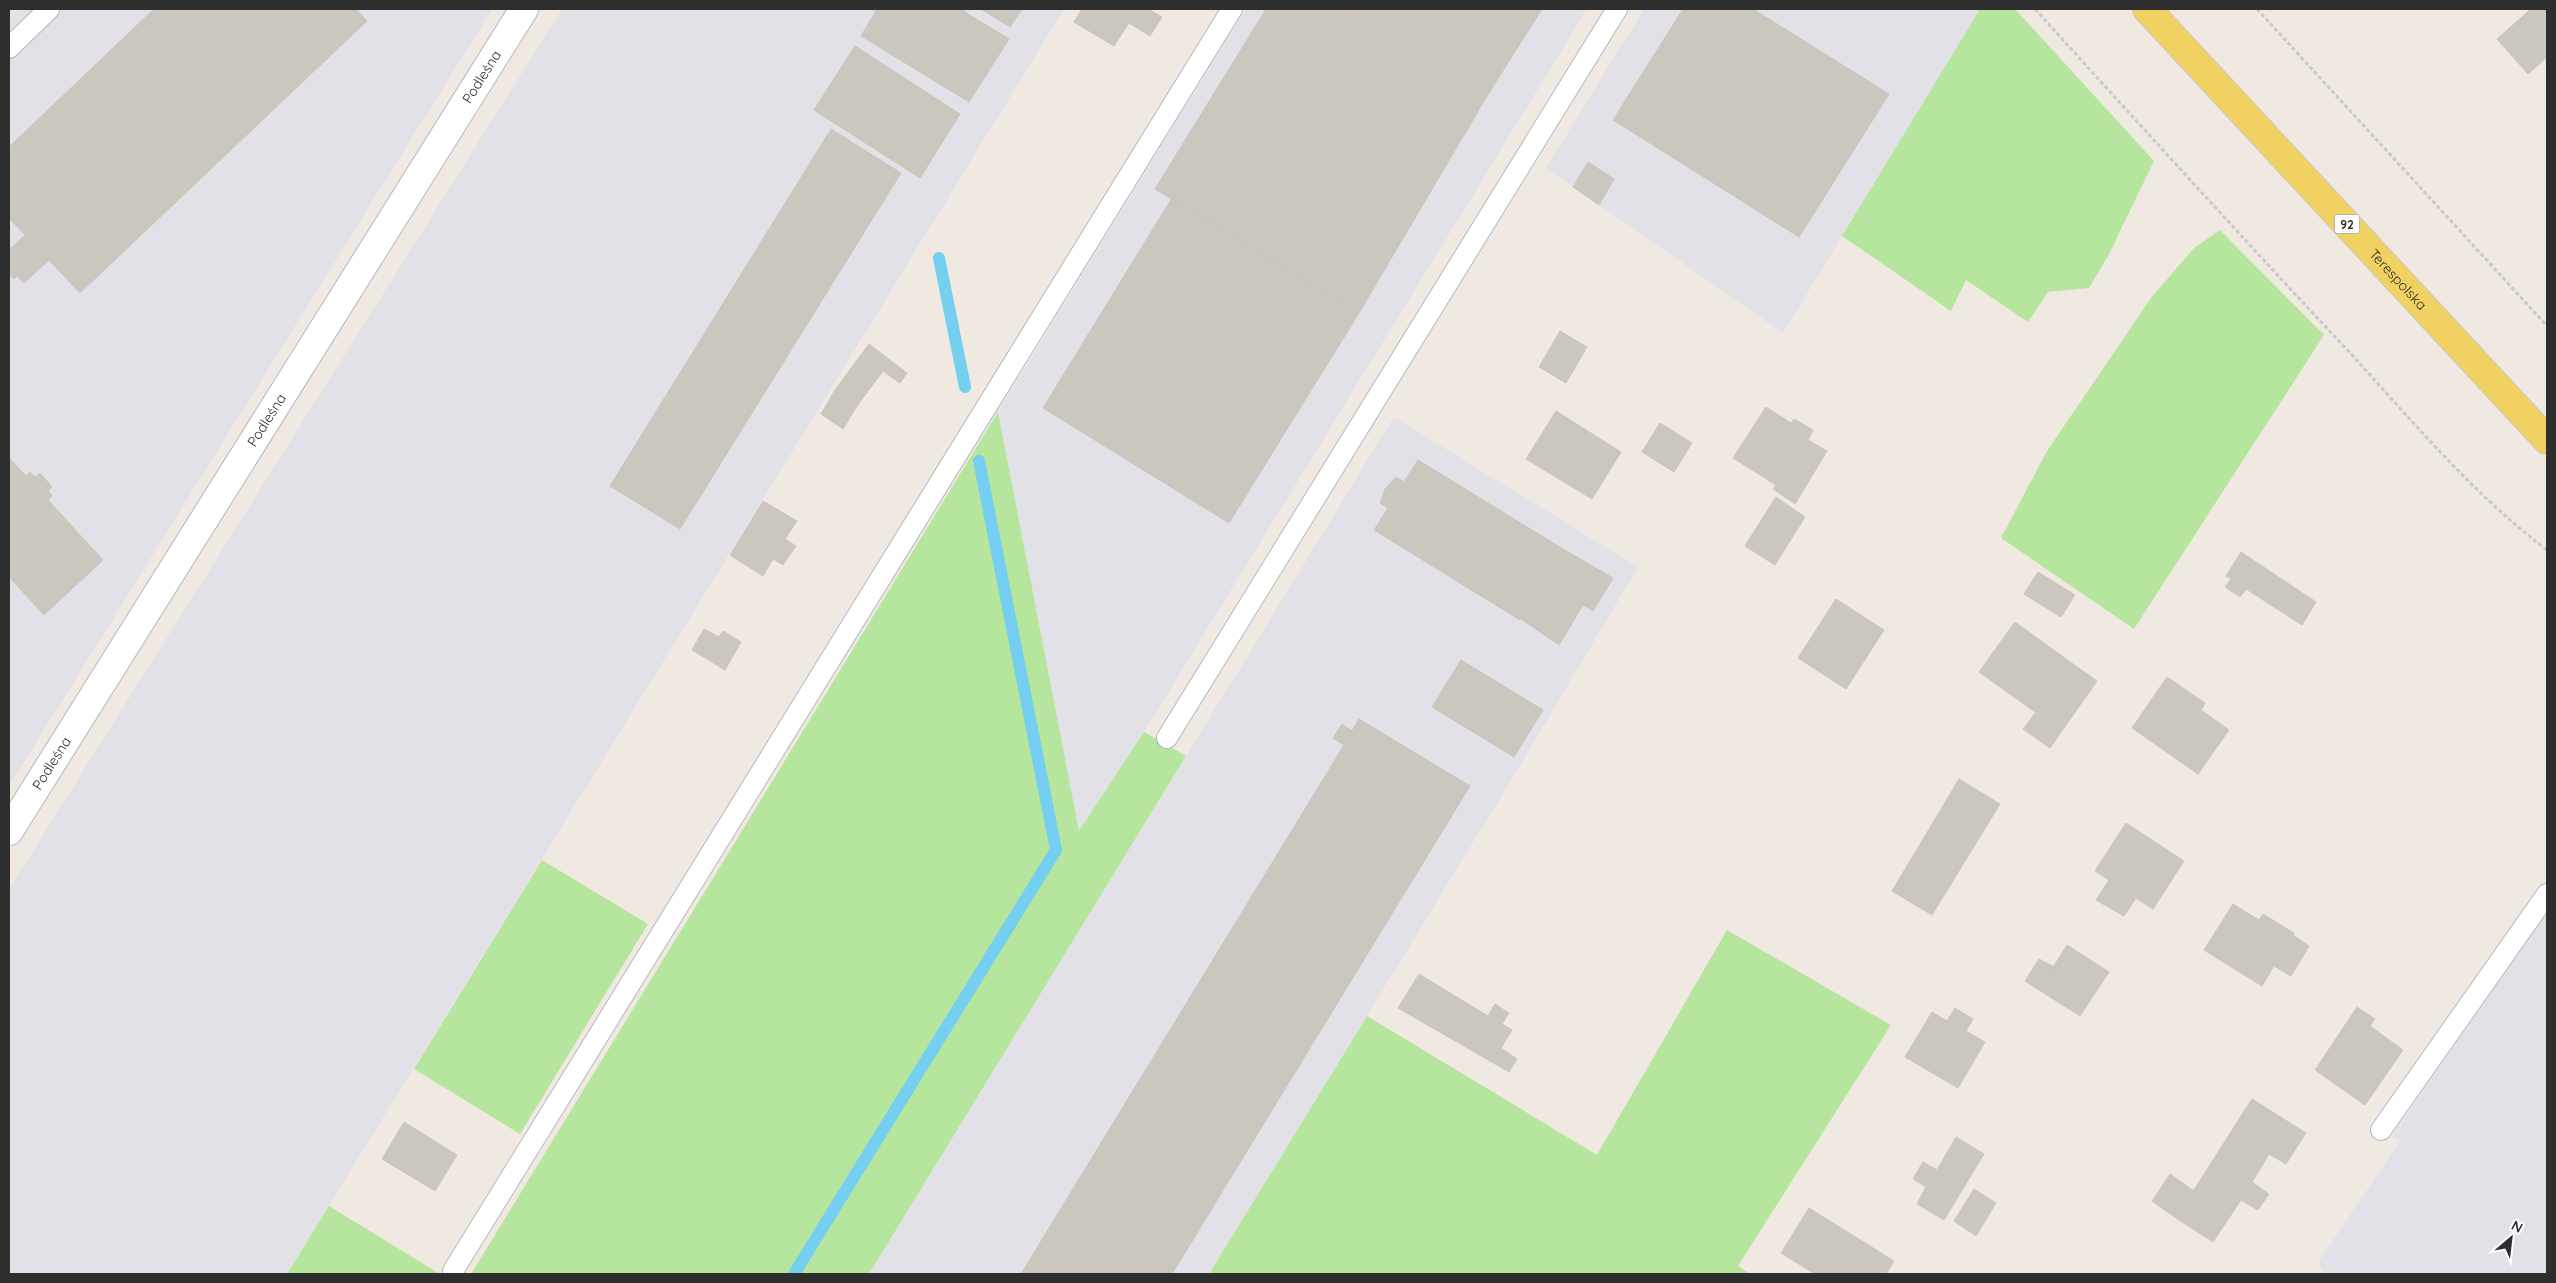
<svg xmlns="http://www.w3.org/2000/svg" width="2556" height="1283" font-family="Quicksand,sans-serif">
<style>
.industrial{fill:#e3e1e8}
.green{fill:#b6e59e}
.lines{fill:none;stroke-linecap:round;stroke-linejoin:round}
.stream{stroke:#75cff0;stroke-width:12}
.building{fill:#cbc7bf;stroke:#cbc5ba}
.service-casing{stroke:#b4b7c1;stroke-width:22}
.minor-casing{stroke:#b4b7c1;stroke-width:30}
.primary-casing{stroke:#c9c9c9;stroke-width:30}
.path{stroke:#c9c9c9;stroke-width:3;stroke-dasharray:4 2.5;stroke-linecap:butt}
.service{stroke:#fff;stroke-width:20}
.minor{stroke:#fff;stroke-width:28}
.primary{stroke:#f2d163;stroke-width:28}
.labels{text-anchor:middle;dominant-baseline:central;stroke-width:5;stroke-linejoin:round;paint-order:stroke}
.shield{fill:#fff;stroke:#6d6d6d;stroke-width:1}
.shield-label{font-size:12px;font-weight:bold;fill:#2e2e2e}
.street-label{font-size:14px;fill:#2e2e2e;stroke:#fff}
</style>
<rect width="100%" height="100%" fill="#efe9e1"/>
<path class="industrial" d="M9 9H492L9 786Z
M562 9H1064L287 1274H9V889Z
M1246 9H1587L1144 732 1079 832 998 412Z
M1644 9H1980L1783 333 1546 168Z
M1394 417 1638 567 1511 780 1209 1274H869Z
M2547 912V1274H2324L2319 1261 2400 1141 2392 1136Z"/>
<path class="green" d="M1980 9H2015L2154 161 2108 256 2089 288 2048 292 2028 322 1966 280 1951 311 1842 236Z
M2220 230 2324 335 2134 629 2001 538 2047 451 2151 298 2194 248Z
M998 412 1079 831 1144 732 1186 756 869 1274H471Z
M542 860 648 924 520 1134 414 1069Z
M1727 930 1891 1025 1738 1266 1750 1274H1209L1367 1016 1597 1155Z
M329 1206 435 1271 440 1274H287Z"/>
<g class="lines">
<path class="stream" d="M939 258 965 387
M794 1274 1056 850 979 461"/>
</g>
<path class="building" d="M154 9H356L367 21 80 293 9 218V147Z
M877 9H960L1009 39 969 102 861 36Z
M981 9H1022L1010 27Z
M1082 9H1148L1162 17 1150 36 1129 23 1114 46 1074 22Z
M1266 9H1347L1487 96 1359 313 1155 189Z
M1347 9H1542L1487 96Z
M1683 9H1753L1889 94 1799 237 1613 120Z
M2531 9H2547V57L2528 74 2497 39Z
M855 46 960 114 920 178 814 110Z
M831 129 901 173 680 529 610 486Z
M1588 162 1614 179 1599 205 1573 187Z
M1172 198 1359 313 1229 523 1043 408Z
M25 235 49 260 24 283 17 276 14 279 9 274V250Z
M1560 331 1587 347 1566 383 1539 367Z
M869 344 907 373 900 383 883 371 857 406 835 390Z
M835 390 857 406 843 429 821 414Z
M1766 407 1791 423 1794 419 1813 430 1808 440 1827 451 1795 504 1773 489 1776 485 1733 458Z
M1556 411 1621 452 1592 499 1526 459Z
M1660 423 1692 443 1674 472 1642 452Z
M9 458 26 476 30 472 35 477 40 473 52 487 48 491 52 496 48 500 103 560 44 615 9 577Z
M1418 460 1563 549 1520 620 1374 530 1388 508 1380 503 1385 489 1396 477 1404 482Z
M1776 497 1805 517 1775 565 1745 546Z
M763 501 797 521 785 539 796 546 783 565 773 559 763 576 730 555Z
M1563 549 1613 578 1593 611 1583 605 1559 645 1521 619Z
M2241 552 2316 602 2302 625 2246 589 2240 597 2225 587 2231 579 2226 576Z
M2038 572 2075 595 2061 617 2024 594Z
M1836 599 1884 630 1846 689 1798 658Z
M2015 622 2073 664 2035 712 1979 672Z
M704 629 719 637 723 631 741 642 725 670 692 650Z
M1461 660 1543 710 1514 757 1432 707Z
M2073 664 2097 681 2050 748 2023 729Z
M2167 677 2205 703 2201 710 2229 730 2198 774 2132 728Z
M1359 719 1470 786 1172 1274H1021L1344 745 1333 738 1342 724 1352 731Z
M1959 779 2000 804 1932 915 1892 891Z
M2126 823 2184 861 2153 909 2136 898 2124 916 2096 900 2109 880 2095 871Z
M2233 904 2259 920 2263 914 2294 933 2293 935 2309 946 2291 976 2274 966 2262 986 2204 950Z
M2067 945 2109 972 2080 1016 2039 990Z
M2039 959 2054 967 2039 990 2025 981Z
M1419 974 1488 1016 1495 1004 1509 1013 1502 1024 1512 1030 1501 1048 1517 1059 1509 1072 1398 1008Z
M2357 1007 2375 1019 2370 1026 2403 1050 2365 1105 2315 1070Z
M1955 1008 1973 1019 1966 1031 1985 1042 1958 1088 1905 1057 1932 1012 1947 1021Z
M2252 1099 2306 1133 2286 1164 2269 1154 2252 1182 2269 1194 2258 1210 2241 1200 2213 1242 2176 1218Z
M404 1122 457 1155 435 1191 382 1159Z
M1956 1137 1984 1154 1944 1220 1917 1204 1926 1187 1913 1179 1923 1162 1937 1170Z
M2170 1174 2194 1191 2176 1218 2152 1201Z
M1974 1189 1996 1203 1976 1236 1954 1221Z
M1809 1208 1894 1261 1886 1274H1815L1781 1253Z"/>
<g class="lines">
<g class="service-casing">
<path id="service" d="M9 48 49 9
M1167 738 1617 9
M2381 1130 2547 894
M453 1271 1232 9"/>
</g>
<g class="minor-casing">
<g id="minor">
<path id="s1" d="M9 831 524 9"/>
</g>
</g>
<g class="primary-casing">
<g id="primary">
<path id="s2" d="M2147 9 2547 440"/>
</g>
</g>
<path class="path" d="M2035 9C2140 125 2245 241 2352 355 2412 421 2476 497 2547 550
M2257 9 2547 326"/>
<use href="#service" class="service"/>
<use href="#minor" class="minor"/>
<use href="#primary" class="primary"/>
</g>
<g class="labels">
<rect class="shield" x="2334.5" y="214.5" width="25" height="19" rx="4"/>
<g class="shield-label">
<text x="2347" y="224">92</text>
</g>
<g class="street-label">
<text stroke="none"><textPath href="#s1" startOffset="890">Podleśna</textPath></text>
<text stroke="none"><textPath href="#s2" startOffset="369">Terespolska</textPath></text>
<text stroke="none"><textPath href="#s1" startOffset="485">Podleśna</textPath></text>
<text stroke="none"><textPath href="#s1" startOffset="80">Podleśna</textPath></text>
</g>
</g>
<rect width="2556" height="1283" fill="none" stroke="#2e2e2e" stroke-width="20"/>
<g transform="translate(2511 1238) rotate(28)" stroke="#ffffff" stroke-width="4" paint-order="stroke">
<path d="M0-4L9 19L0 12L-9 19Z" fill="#2e2e2e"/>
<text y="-8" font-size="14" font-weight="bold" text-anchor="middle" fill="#2e2e2e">N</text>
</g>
</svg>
